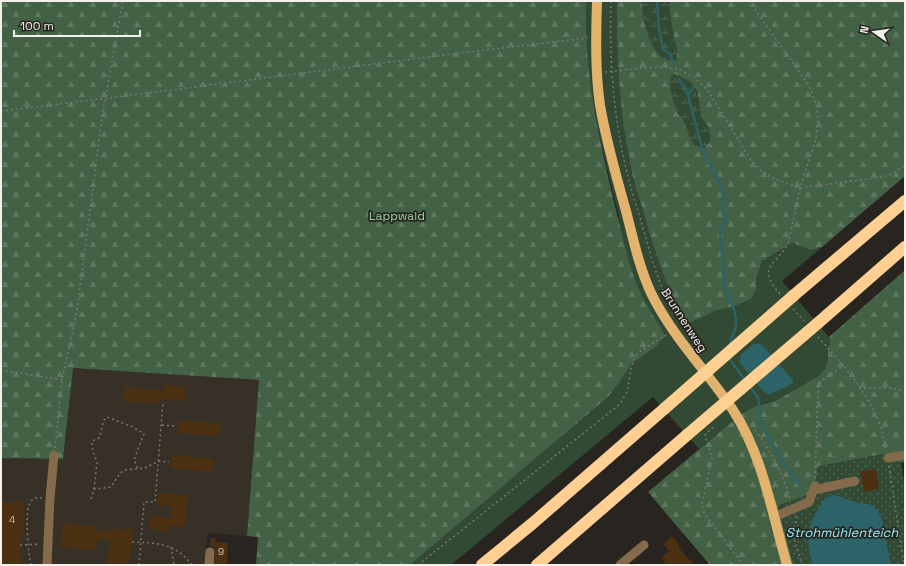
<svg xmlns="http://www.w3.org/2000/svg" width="906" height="566" font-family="'Space Grotesk',sans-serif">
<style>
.built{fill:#373027}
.grass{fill:#324933}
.forest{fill:url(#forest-firs)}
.wetland{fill:url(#wetland-marsh)}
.park{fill:url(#park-dots)}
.water{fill:#2b6368}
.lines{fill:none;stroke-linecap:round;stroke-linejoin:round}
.stream{stroke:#2b6368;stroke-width:2.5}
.building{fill:#4b3011}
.path{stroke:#7a7773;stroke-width:1.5;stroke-dasharray:2 3;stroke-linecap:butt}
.minor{stroke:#836b4c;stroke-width:9}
.major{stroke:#e2b26f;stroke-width:10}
.highway{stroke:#ffd091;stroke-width:12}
.highway-bridge{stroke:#ffd091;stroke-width:12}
.labels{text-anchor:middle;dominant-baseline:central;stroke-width:3.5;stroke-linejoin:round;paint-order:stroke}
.number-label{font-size:10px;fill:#c9c0b6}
.park-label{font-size:12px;fill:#9cd19e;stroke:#282520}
.street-label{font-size:12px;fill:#f3f0ed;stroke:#282520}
.water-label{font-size:13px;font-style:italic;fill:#92eff7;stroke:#282520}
</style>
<defs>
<pattern id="forest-firs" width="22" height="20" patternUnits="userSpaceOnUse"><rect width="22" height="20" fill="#436245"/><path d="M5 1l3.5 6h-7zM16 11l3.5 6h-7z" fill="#5f7960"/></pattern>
<pattern id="wetland-marsh" width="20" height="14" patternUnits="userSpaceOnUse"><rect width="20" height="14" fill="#324933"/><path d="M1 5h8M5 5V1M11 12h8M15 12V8" fill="none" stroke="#506451"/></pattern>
<pattern id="park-dots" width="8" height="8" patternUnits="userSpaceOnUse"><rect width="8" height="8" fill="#324933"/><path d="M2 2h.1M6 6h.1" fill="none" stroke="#506451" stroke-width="1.8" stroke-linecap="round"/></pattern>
</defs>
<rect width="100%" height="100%" fill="#282520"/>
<path class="built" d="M73 368 259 380 247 536 208 533 205 565H1V458L63 459Z"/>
<path class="grass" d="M586 1H617C616 61 620 123 634 182 638 198 644 215 649 231 659 263 670 295 687 323L715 311 738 305 751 299 756 290V279L762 261 792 243 811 250 822 247 782 281 829 337 831 343 828 351V359L825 369 820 375 777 400 767 402 740 415 699 449 653 397 451 565H410L608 397 619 383 630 364 657 346 661 340 666 337C656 321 645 304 638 287 627 262 623 234 617 208 599 137 584 74 586 1Z"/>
<path class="forest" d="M1 1H586C584 73 600 144 617 214 624 238 628 264 638 287 645 304 657 321 666 337L661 340 657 346 631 364 619 383 608 397 410 565H256L258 537 247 536 259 380 73 368 63 459 1 458Z
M617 1H905V176L822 247 811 250 792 243 762 261 756 279V290L751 299 738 305 715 311 687 324C669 294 658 261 648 228 644 213 638 197 634 182 620 123 616 61 617 1Z
M905 270V462L901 463 882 454 817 481 815 492 778 506 794 565H710L648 492 740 415 754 407 777 400 820 375 825 369 828 359V351L830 343 829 337Z"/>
<path class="wetland" d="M642 1H670L669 5 673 31 677 48V59L675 61C671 60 666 60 662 58 649 47 641 17 642 1Z
M675 74 691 82 698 92 701 116 709 128 710 138V142L704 148 694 145C689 138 688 130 684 122 683 118 679 116 677 112 673 103 668 86 671 76Z"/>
<path class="park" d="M882 454 901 463 905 489V565H794L778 506 814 492 818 466Z"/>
<path class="water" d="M754 344H760L765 348 793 380V383L790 385 769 395 763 391 739 362 741 354Z
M832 495C840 496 846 499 854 502 860 504 868 502 873 506 877 508 879 513 881 517L891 565H813C807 543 805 531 817 511 821 503 824 498 832 495Z"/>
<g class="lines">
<path class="stream" d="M657 1 659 29 663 49 670 54 673 62
M679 79 688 95 701 144 707 160 718 178 721 188 723 197V215L726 222 720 228V231L725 288 734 310 736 319V326L729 346
M688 95 694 86
M728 357 745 380
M749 386 758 397 760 418 763 428 783 462 801 487"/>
</g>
<path class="building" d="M165 385 186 387 185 401 158 399V404L123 401 125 387 164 391Z
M179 420 221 424 219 436 178 433Z
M172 455 214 459 212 472 171 468Z
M876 469 879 489 864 492 860 471Z
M158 493 188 495 185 527 170 526 169 531 149 529 150 516 171 518 172 506 157 505Z
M1 502H23V536H20L21 565H1Z
M62 523 98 526 97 530 110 532 111 528 133 530 129 565H107L110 540 97 539 96 550 60 547Z
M672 536 679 544 678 547 694 565H665L666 564 661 558 669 551 663 544Z
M211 538H216L215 542 228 543 227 565H214L215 547 210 546Z"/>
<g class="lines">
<path class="path" d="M611 1C609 64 614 127 631 188 634 200 639 213 642 225 651 256 659 286 674 314
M749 1 808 84 815 101 818 116 816 139 800 188 789 240C781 265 753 263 780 294
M605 72C626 70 656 65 676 69 689 72 701 83 709 92L752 162 760 170 769 176 780 181 800 188 882 177 892 174 905 165
M1 111C197 88 392 60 588 38
M793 309 804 321
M818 337C841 362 865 389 878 420 882 430 884 440 886 450
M1 370 62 380
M859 388H890L905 391
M162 425 175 426
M713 427 705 435 712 459 702 503 704 513 743 565
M755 430C773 453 782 474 791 501
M55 448 62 380 77 311 102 117 123 1
M889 466 904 565
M815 478 818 387 821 381 843 366
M94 489 97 463 92 447V441L99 438 104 420 107 417 133 427 144 434 139 446 134 460 138 469
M91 499 94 489 111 487 120 473 126 470 145 468 159 461 169 462
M796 516V523L792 531 802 565
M132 542C157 543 175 543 192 565
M20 545 40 544
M171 547 174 565
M31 565C28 554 26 520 28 508 29 504 31 501 34 498H42
M139 565 144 502H155L163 402
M418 565 620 404 627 392 631 369 634 359 639 352 666 335"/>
<path class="minor" d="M888 458 905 455
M814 490 855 481
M774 517 809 502 815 486
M47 565 50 498 54 455
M209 565 210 552
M620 565 644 545"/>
<path class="major" d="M597 1C596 35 595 70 600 105 606 140 616 176 626 211 633 238 639 267 651 293 672 336 706 370 733 410 763 456 772 513 787 565"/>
<path class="highway" d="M793 296 905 201
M818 323 905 247
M482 565 533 523 664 409
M537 565 687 435"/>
<path class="highway-bridge" d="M664 409 793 296
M687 435 818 323"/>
</g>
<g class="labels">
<g class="number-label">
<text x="12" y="519">4</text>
<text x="221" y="551">9</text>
</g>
<g class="park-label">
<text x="397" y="216">Lappwald</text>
</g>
<g class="street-label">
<text transform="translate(684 320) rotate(57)">Brunnenweg</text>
</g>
<g class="water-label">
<text x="842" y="532">Strohmühlenteich</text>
</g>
</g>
<rect width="906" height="566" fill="none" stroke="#f3f0ed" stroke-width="4"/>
<g transform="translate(874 32) rotate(283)" stroke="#282520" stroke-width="3" paint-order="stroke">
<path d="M0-3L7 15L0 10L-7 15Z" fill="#f3f0ed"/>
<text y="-6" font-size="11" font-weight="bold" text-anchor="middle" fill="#f3f0ed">N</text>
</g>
<path d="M14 30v6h126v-6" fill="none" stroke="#f3f0ed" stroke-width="2"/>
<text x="20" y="30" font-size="12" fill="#f3f0ed" stroke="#282520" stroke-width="3" paint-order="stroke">100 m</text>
</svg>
